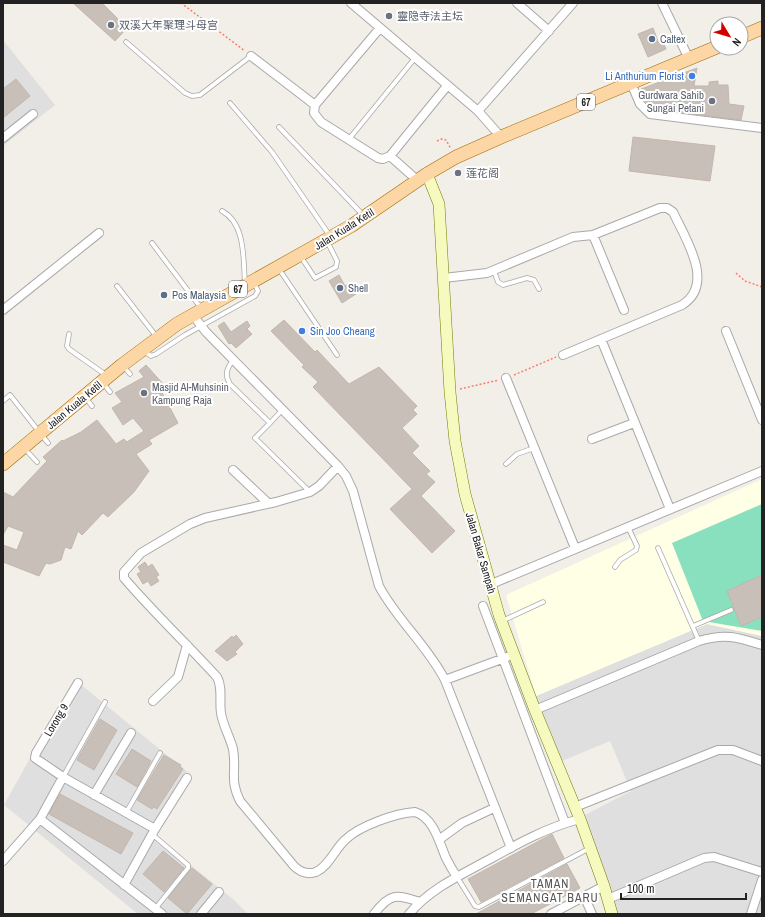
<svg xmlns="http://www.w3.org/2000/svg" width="765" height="917" font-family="'Archivo Narrow','Noto Sans SC',sans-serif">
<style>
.residential{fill:#e0dfdf}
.education{fill:#ffffe5}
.pitch{fill:#88e0be}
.building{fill:#c7bfb8;stroke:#c4b6ab}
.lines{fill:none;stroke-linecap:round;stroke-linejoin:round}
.lane-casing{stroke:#a9a9a9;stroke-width:5.5}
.street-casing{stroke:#a9a9a9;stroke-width:10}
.secondary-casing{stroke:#707d05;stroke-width:12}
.primary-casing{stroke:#a06b00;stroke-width:14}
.path{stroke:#fa8072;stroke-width:1.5;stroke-dasharray:2 2;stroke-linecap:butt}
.lane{stroke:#fff;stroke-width:4}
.street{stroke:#fff;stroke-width:8}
.secondary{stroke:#f7fabf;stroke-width:11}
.primary{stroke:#fcd6a4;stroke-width:13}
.worship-dot{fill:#6b7280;stroke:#fff;stroke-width:1.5}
.service-dot{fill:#5c6f8a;stroke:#fff;stroke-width:1.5}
.shop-dot{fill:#3f7fe0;stroke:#fff;stroke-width:1.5}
.labels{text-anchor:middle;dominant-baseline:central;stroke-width:4;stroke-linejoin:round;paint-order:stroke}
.shield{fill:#fff;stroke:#646464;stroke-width:1}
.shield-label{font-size:10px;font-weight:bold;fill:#222}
.worship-label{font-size:11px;fill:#5b616d;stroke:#fff;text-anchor:start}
.service-label{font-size:11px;fill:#4e5e75;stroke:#fff;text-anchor:start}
.shop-label{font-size:11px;fill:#366cbe;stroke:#fff;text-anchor:end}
.street-label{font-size:11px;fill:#222;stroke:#fff}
.neighbourhood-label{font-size:12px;letter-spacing:1px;fill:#555;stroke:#fff}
</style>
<rect width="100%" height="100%" fill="#f2efe9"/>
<path class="residential" d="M3 40 55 105 3 146Z
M707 624 762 636V914H616L585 815 631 791 610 741 562 761 536 696Z
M74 679 190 774 155 836 234 900 248 914H138L4 805Z"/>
<path class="education" d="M762 479V636L707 624 536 696 506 595Z"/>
<path class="pitch" d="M762 504V631L703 621 672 543Z"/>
<path class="building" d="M73 3H102L127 28 115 41Z
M653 28 659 44 663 42 666 49 648 57 638 34Z
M697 68 694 86H709V82L718 81V85H728L729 104 744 106 741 120 653 109 645 101 641 89Z
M16 79 30 96 3 118V89Z
M633 137 715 146 710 181 629 171Z
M339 275 345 286 350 283 356 294 342 303 329 281Z
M284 320 315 352 317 350 349 384 379 367 417 406 413 410 417 414 402 428 419 446 412 453 430 471 426 474 435 482 421 496 455 531 432 553 390 509 412 489 313 387 318 382 302 367 304 365 271 331Z
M247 321 250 326 247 329 252 334 236 348 231 343 229 344 218 326 224 322 231 332Z
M146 365 164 385 160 389 178 423 149 440 152 444 136 454 149 471 134 492 108 517 103 513 82 535 78 531 71 549 65 547 61 560 50 564 46 563 39 576 3 562V545L17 550 24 532 8 526 3 535V492L13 497 47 461 43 457 62 440 63 441 81 432 97 420 116 444 124 439 127 442 144 431 133 418 123 425 112 408 122 402 115 393 144 377 139 371Z
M145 562 148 567 152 564 159 575 156 577 159 581 151 586 148 581 143 584 137 574 141 572 138 567Z
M762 575V617L741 626 727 591Z
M236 635 243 644 235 652 237 654 227 661 215 651 232 636 233 638Z
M100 719 117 730 94 770 77 760Z
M132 749 151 761 137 787 116 774Z
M164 755 181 765 180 767 183 769 157 809 154 807 152 809 137 800Z
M60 794 133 833 121 854 49 814Z
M552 834 564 858 481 902 468 879Z
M163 851 184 868 164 892 143 874Z
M567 864 580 888 531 914H476Z
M192 868 212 884 187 914 168 898Z"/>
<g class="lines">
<g class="lane-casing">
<path id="lane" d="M126 42 185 93 192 96 200 95 251 56
M230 103 272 152 330 236
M279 127 363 215
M349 139 415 58
M222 211C246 224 243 259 245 283
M152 243 201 308
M301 257 315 278 336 267 337 261 327 241
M279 269 337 355
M494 271 498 282 503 285 527 278 534 280 539 289
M117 286 156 336
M69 334 67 346 69 349 106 375
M144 351 151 356 156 354 185 335 255 296 258 291 254 283
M234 359C227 368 224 374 230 384L270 423 283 409
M124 367 130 374
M103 383 110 392
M85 397 92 406
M3 401 10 395 48 443
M270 423 255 438 309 491
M25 449 37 462
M506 464 517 454 534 448
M658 548 699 641
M615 567 620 560 636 550 637 546 628 527
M502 621 543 602
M693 626 731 610
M63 777 105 702
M126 813 160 753
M153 835 188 865V868L155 909
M457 877 475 906 479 907 590 848"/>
</g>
<g class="street-casing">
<path id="street" d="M351 3 478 111 501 137
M517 3 549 31
M662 3 689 59
M251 56 315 105 380 28
M631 83 640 104 650 114 762 128
M315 105 314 113 321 122 378 158 383 159 390 156 447 86
M478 111 573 3
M3 138 33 114
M390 156 417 180
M444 278 487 273 573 237 593 235 624 310
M3 310 99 233
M192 314 206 332 338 466 346 476 353 491 379 586C397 620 427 645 445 680L511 848
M726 331 762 420
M601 339 670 509
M563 355 682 305C716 284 685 238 673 212L667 208H660L593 235
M506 378 575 548
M592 439 634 423
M338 466 319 486 310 492 276 502 205 518 190 524 141 553 124 572V578C154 613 186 643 217 677 223 688 219 701 221 713 223 726 230 737 233 749 237 770 229 779 240 801L294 866C300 872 307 875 316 872 329 866 335 849 345 840 359 826 396 813 415 812 434 818 439 842 446 858 449 864 453 871 457 877
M233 470 268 503
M489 585 762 471
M483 606 565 823
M445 680 507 657
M78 683 36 753 35 758 63 777 155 829 124 885
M153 701 178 677 187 645
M535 710 699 641C725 633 737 637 762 645
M94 795 131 733
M575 807 718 750H733L762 761
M40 819 162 914
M155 829 187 778
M440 839 462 823 494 808
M3 861 40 819 63 777
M584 896 592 914
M608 899 704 858 714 857 762 872
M201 914 219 892
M374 914C390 893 396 894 420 902
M409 914C431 888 461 875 490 859 519 843 548 827 580 819
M551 914 604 886
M751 914 762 880"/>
</g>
<g class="secondary-casing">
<path id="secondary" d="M427 174 439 204 450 392 455 441 465 494 499 615 535 710 580 819 604 886 612 914"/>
</g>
<g class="primary-casing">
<path id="primary" d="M741 37 762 28
M3 464 122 365 177 324 351 226 427 174 456 157 501 137 717 47"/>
</g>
<path class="path" d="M181 3 245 51
M437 141 441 139 446 140 451 149
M736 273 745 281 762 287
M514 375 556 357
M460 389 499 380"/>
<use href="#lane" class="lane"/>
<use href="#street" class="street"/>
<use href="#secondary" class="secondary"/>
<use href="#primary" class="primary"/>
</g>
<g class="worship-dot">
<circle cx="389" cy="16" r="4"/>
<circle cx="111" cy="25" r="4"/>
<circle cx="712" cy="101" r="4"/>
<circle cx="458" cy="173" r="4"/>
<circle cx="144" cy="393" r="4"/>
</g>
<g class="service-dot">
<circle cx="652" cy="39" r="4"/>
<circle cx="340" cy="288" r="4"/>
<circle cx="164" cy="295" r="4"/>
</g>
<g class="shop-dot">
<circle cx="692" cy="76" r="4"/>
<circle cx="302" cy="331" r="4"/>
</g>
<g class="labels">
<g class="shield">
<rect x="577" y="94" width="18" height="16" rx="3"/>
<rect x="229" y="281" width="18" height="16" rx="3"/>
</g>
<g class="shield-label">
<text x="586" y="102">67</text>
<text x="238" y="289">67</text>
</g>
<g class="worship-label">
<text x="397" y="16">靈隐寺法主坛</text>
<text x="119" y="25">双溪大年聚理斗母宫</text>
<text x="704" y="95" text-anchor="end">Gurdwara Sahib<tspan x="704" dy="13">Sungai Petani</tspan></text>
<text x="466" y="173">莲花阁</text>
<text x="152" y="387">Masjid Al-Muhsinin<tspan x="152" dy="13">Kampung Raja</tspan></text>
</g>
<g class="service-label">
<text x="660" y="39">Caltex</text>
<text x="348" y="288">Shell</text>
<text x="172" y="295">Pos Malaysia</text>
</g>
<g class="shop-label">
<text x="684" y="76">Li Anthurium Florist</text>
<text x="310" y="331" text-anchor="start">Sin Joo Cheang</text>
</g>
<g class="street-label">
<text transform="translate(344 229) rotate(-32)">Jalan Kuala Ketil</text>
<text transform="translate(74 405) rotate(-40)">Jalan Kuala Ketil</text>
<text transform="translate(481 553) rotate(74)">Jalan Bakar Sampah</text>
<text transform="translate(56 720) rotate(-59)">Lorong 9</text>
</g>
<g class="neighbourhood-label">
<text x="550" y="884">TAMAN<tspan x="550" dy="14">SEMANGAT BARU</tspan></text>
</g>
</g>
<rect width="765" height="917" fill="none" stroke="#222222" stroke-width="8"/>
<g transform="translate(729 36) rotate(128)"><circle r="19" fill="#ffffff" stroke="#a7a7a7"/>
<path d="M0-3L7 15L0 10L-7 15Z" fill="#d40000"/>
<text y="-6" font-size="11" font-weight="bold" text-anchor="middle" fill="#222222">N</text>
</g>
<path d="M621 893v6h125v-6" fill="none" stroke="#222222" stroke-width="2"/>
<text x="627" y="893" font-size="12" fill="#222222" stroke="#ffffff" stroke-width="3" paint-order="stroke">100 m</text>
</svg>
